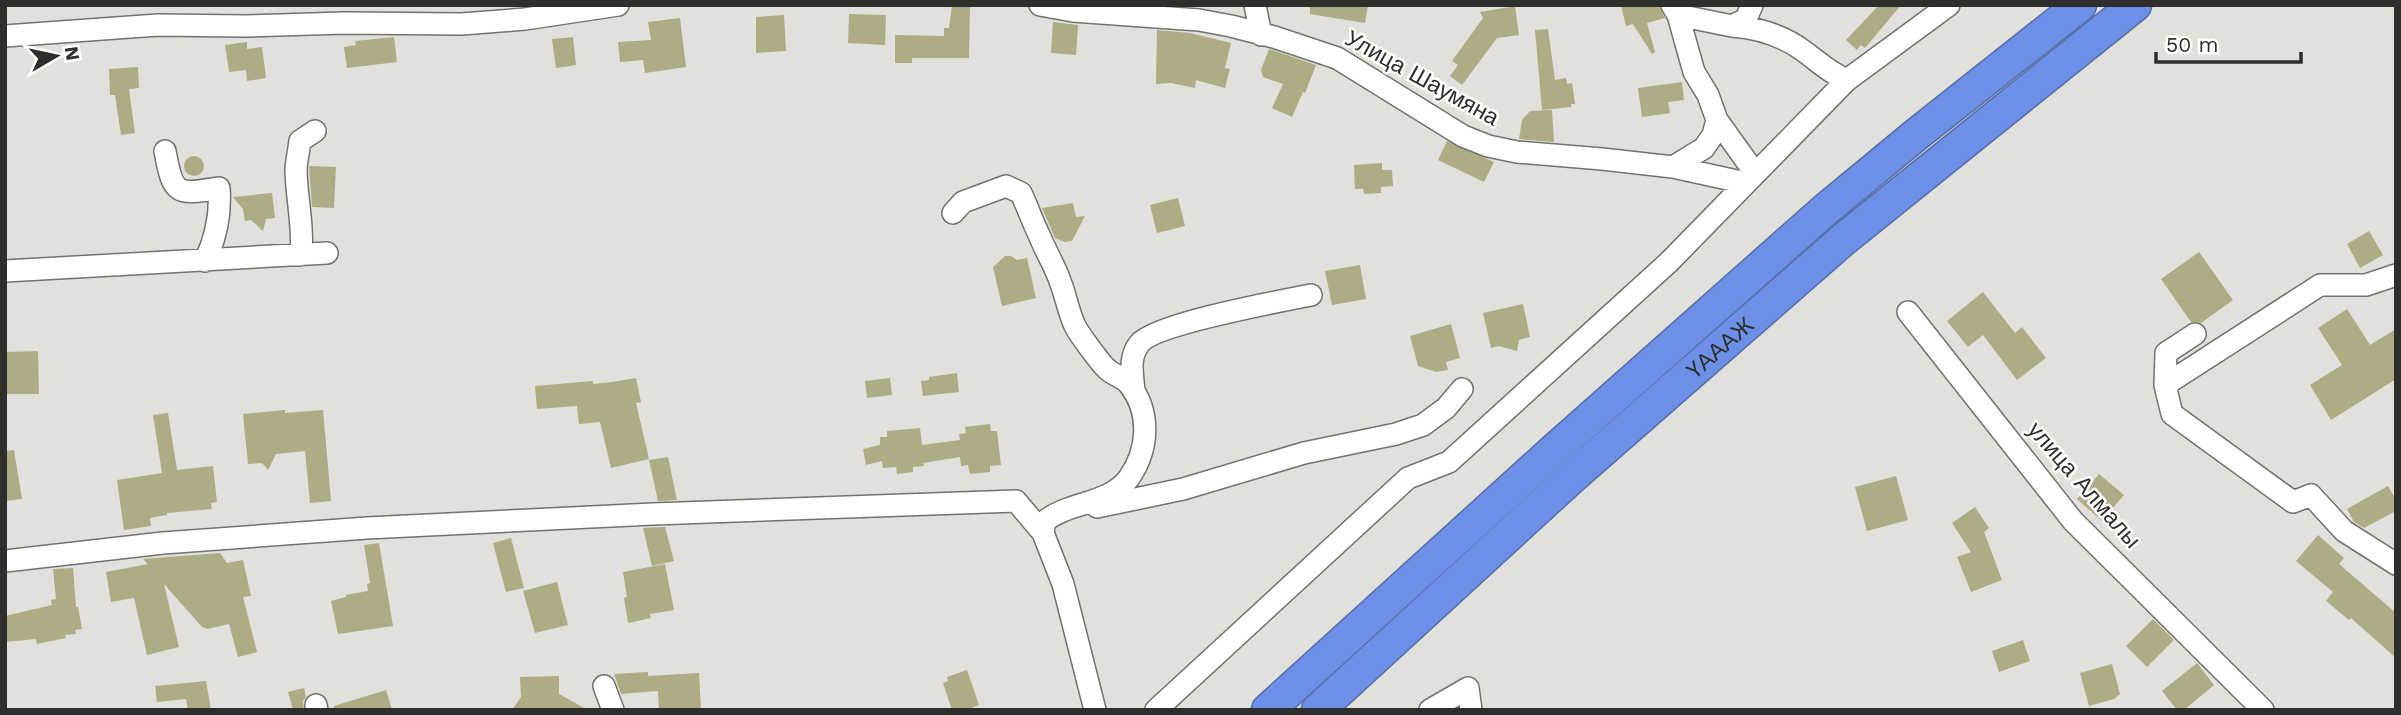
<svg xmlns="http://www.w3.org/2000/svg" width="2401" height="715" font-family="'Work Sans',sans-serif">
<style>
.building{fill:#adac84}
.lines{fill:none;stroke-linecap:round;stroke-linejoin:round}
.minor-casing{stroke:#72726f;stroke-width:24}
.highway-casing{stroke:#566ea6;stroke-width:35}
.minor{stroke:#fff;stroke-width:21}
.highway{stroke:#6c90e8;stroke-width:32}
.labels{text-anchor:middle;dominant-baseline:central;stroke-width:5;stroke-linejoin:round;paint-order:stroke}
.street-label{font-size:23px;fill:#2e2e2c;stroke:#fffffe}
</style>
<rect width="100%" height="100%" fill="#e1e0dd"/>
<path class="building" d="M952 5H970L969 58H912V63H895V35L944 36V28H949Z
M1310 5H1368L1365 23 1310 14Z
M1621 5H1659L1665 18 1647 23 1655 52 1652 54 1633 24 1626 26Z
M1879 5H1901L1865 48 1861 45 1857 50 1846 40Z
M1515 6 1519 35 1497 38 1462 85 1450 76 1458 65 1452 61 1483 18 1480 12Z
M849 14 886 15 885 45 848 43Z
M784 15 786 51 756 53V17Z
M680 18 686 67 645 73 643 60 620 62 618 42 651 40 648 22Z
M1053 22 1078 25 1076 55 1051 53Z
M1548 29 1555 80 1566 78 1567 84 1572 83 1575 104H1571V107L1542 110 1535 30Z
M1157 30 1190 33 1231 43 1225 68 1230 69 1225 88 1196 80 1195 88 1171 83 1156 84Z
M394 37 397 62 347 68 344 47 356 45 355 41Z
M573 37 576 65 556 68 552 39Z
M247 42V49L262 47 266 78 247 81 246 70 229 72 225 45Z
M1269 49 1316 65 1305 93 1303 92 1292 117 1272 108 1283 84 1263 77 1261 70Z
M138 67 139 88 129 89 135 133 121 135 115 95H110L109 69Z
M1682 82 1684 100 1668 102 1670 113 1642 117 1638 88Z
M1552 110 1554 142 1519 139 1522 120 1530 111Z
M1447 141 1494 162 1484 182 1438 160Z
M184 166a10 10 0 1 1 20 0a10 10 0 1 1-20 0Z
M1382 163V170H1392L1393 186 1381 187V193L1364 194 1363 189H1355L1354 165Z
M309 166 336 167 334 208 312 207Z
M272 193 275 218 266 219 263 231 251 220 245 221 243 209 233 197Z
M1178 198 1185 226 1157 233 1150 205Z
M1073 203 1076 217 1085 216 1072 241 1065 242 1055 238 1042 208Z
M2369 231 2383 255 2360 268 2347 244Z
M2199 252 2233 300 2201 323 2191 322 2161 279Z
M1005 256H1011L1017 260 1027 258 1036 298 1002 306 993 267Z
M1360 265 1366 299 1332 305 1325 271Z
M1983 292 2015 333 2022 327 2046 358 2017 380 1983 335 1968 347 1947 321Z
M1523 304 1530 337 1519 340 1517 351 1499 346 1491 348 1483 313Z
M2347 309 2370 345 2396 329V379L2331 420 2310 385 2342 365 2318 328Z
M1451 324 1460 358 1446 362 1448 370 1436 372 1418 366 1410 336Z
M38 351 39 394H5V352Z
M957 373 959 392 923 396 921 381 929 380V377Z
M636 378 641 402 636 403 649 459 611 468 600 422 579 424 577 406 537 409 535 386 593 381V384L612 382Z
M890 378 892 395 867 398 865 381Z
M285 410V413L323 410 331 501 310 503 305 451 276 454 268 470 262 463 248 464 243 414Z
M168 413 177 470 213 466 217 502 211 503 212 509 167 513V515L150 518 151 526 124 530 117 480 162 473 153 415Z
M990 424 991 431H997L1001 465 990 466V472L970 474 968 465 961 466 960 457 923 463 924 466 913 467V472L897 474 896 467 883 468 882 461 866 465 863 449 880 445V437H887V431L920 428 922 445 960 440 959 434 966 433 965 427Z
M14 450 22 499 5 501V451Z
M668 457 677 500 658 501 649 460Z
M2099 474 2124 495 2102 521 2077 499Z
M1896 476 1908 520 1867 531 1855 487Z
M2388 486 2396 500V511L2364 528 2354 522 2347 509Z
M1975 507 1989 528 1984 532 2002 580 1971 592 1957 557 1971 552 1952 523Z
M665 527 674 561 652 566 643 528Z
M2318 535 2344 558 2339 564 2396 613V658L2351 618 2349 620 2326 601 2333 592 2296 561Z
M511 538 524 588 506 592 493 543Z
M379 543 393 626 338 634 331 601 346 597V595L368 591 367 584 370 583 364 545Z
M220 553 227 563 243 560 251 596 243 597 257 652 238 657 229 624 207 629 202 627 164 584 179 647 147 655 134 598 111 602 106 572 148 564 143 559Z
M665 564 674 610 650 614 651 618 628 623 624 598 627 597 623 572Z
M73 568 76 607H78L82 629 75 630 76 634 65 635 66 638 37 644 36 639 5 642V616L52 605 51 600 56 599 53 569Z
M557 582 568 625 535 633 523 591Z
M2153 619 2174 640 2147 667 2126 646Z
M2023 640 2030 661 1999 672 1992 651Z
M2197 663 2214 685 2184 710H2177L2162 691Z
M2112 664 2120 694 2114 699 2089 706 2080 673Z
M967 670 979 705 967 710H952L943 683 948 681 947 677Z
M648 672V676L699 673 701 710H659L658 691 621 694 614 674Z
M559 676V694L588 710H512L521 697 520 677Z
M206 681 211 710H188L186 699 157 702 155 686Z
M304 688 306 697 303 701 304 710H293L288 692Z
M386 690 392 710H334V706Z"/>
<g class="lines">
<g class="minor-casing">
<path id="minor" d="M1040 5 1073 11 1199 20 1231 26 1274 37 1337 58 1463 136 1488 146 1517 152 1602 159 1673 167 1704 148 1713 135 1717 120
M1255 5 1261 35
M1672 5 1678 15 1694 72 1708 95 1717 120 1755 173
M1678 15 1732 26 1746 19 1752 5
M1732 26C1759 28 1784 36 1805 52 1820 63 1830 73 1847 80
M5 36 158 25 246 26 344 23 462 24 525 19 618 5
M165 151C173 196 177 195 219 188 221 214 216 238 205 261
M1673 167 1746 183
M953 213 963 202 1006 186 1021 193C1028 208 1033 223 1040 237 1046 252 1055 266 1060 281 1066 296 1068 311 1075 326 1079 334 1101 364 1107 369 1113 375 1123 377 1129 384 1151 412 1149 449 1129 478 1109 505 1070 501 1045 521L1043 533
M301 255C304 225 296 197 296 168 297 159 299 149 300 141L315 131
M5 271 327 253
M1908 312 2073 521 2263 710
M2195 334 2166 353 2165 385 2172 414 2293 502 2311 495 2344 531 2396 564
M2165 385 2320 285H2366L2396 275
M1134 392C1133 375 1128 359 1139 344 1154 324 1281 301 1311 295
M1097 507 1183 489 1304 453 1396 434 1423 425 1446 408 1462 389
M5 561 163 543 367 528 653 514 1016 501 1043 533 1063 584 1095 710
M604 686 613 710
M316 705 317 710
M1156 710 1408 478 1449 462 1669 262 1847 80 1949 5
M1430 710 1468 688 1471 710"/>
</g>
<g class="highway-casing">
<g id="highway">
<path d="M1268 710 1551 453 1825 210 1917 134 2080 5"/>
<path id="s1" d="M1318 710 1572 477 1844 239 2135 5"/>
</g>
</g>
<use href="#minor" class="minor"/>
<use href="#highway" class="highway"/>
</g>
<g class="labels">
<g class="street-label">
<text transform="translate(1422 78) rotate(29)">Улица Шаумяна</text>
<text stroke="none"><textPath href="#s1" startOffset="541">ҮАААЖ</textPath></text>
<text transform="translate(2084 485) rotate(49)">улица Алмалы</text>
</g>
</g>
<rect width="2401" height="715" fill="none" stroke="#2e2e2c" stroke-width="14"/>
<g transform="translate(56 56) rotate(81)" stroke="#fffffe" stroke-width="5" paint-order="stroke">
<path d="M0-5L12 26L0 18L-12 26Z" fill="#2e2e2c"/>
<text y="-10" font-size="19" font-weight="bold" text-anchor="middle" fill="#2e2e2c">N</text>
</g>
<path d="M2156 52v10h145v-10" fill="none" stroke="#2e2e2c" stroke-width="3.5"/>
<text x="2166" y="52" font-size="21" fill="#2e2e2c" stroke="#fffffe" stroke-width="5" paint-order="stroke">50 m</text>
</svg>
